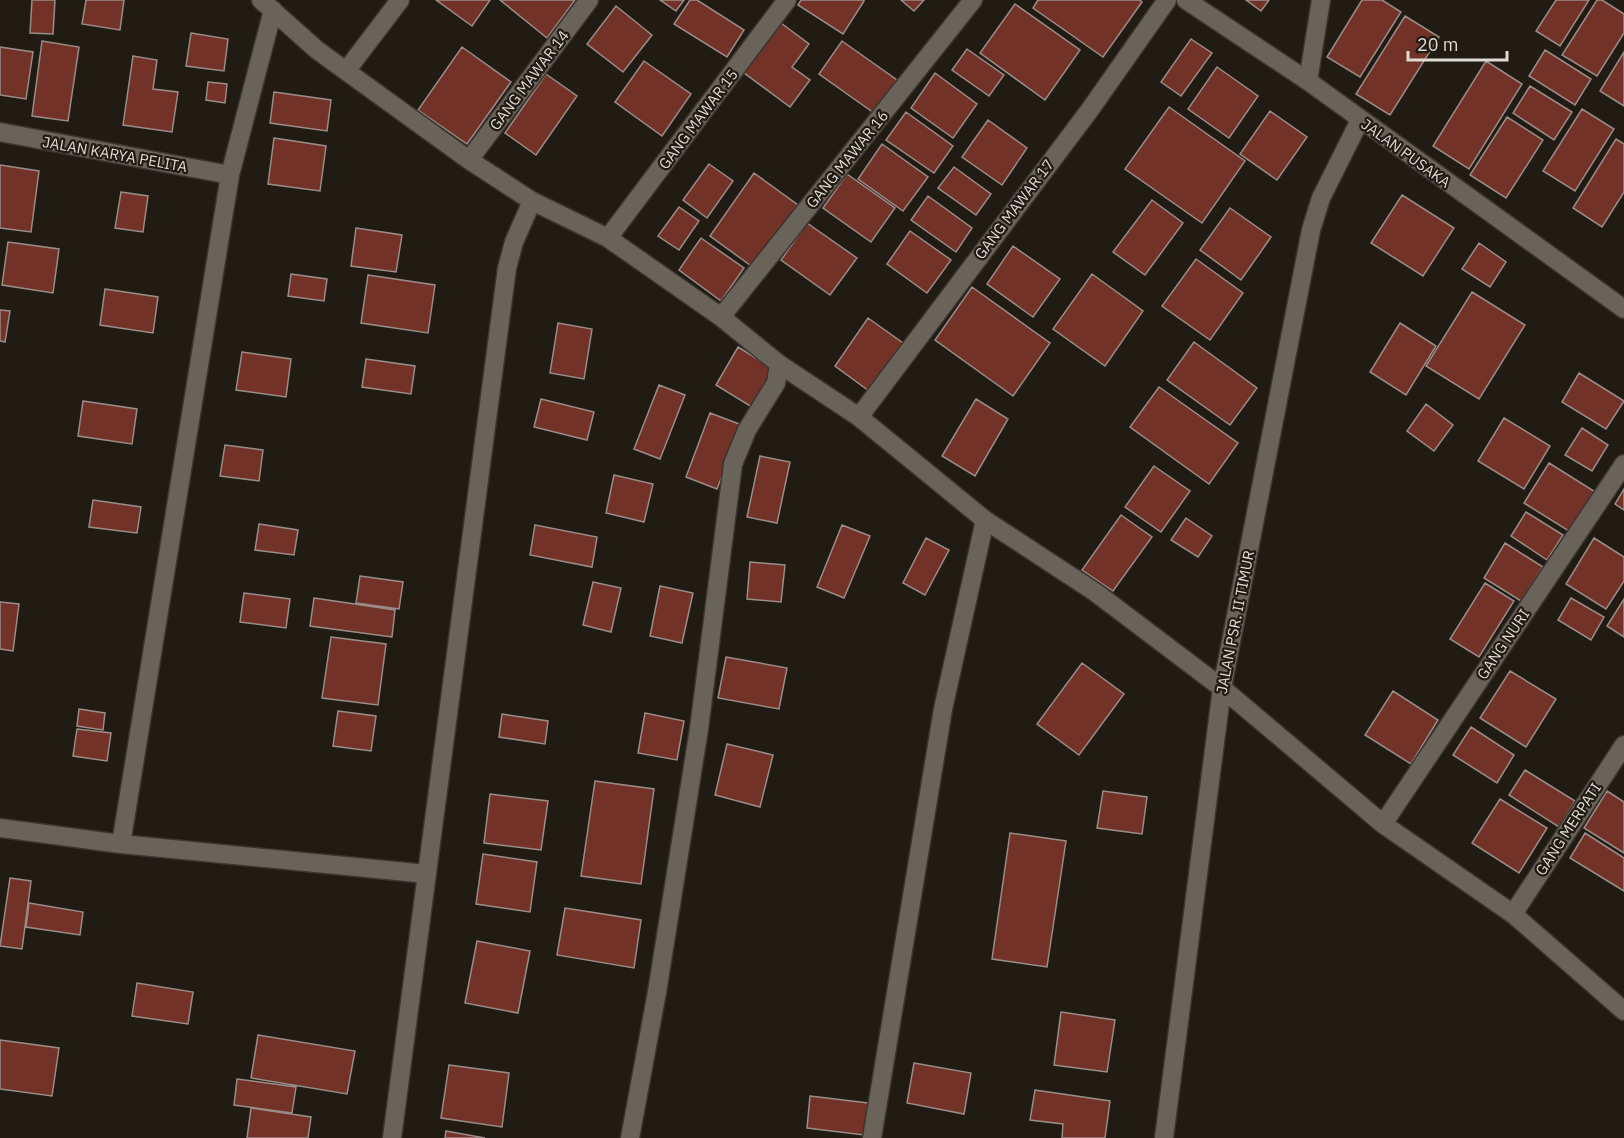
<svg xmlns="http://www.w3.org/2000/svg" width="1624" height="1138" font-family="'IBM Plex Sans',sans-serif">
<style>
.building{fill:#733227;stroke:#9a8c89;stroke-width:1.5}
.lines{fill:none;stroke-linecap:round;stroke-linejoin:round}
.street-casing{stroke:#393530;stroke-width:21}
.secondary-casing{stroke:#393530;stroke-width:21}
.street{stroke:#69635a;stroke-width:18}
.secondary{stroke:#69635a;stroke-width:18}
.labels{text-anchor:middle;dominant-baseline:central;stroke-width:4.5;stroke-linejoin:round;paint-order:stroke}
.street-label{font-size:15px;fill:#dedbd5;stroke:#201b13}
</style>
<rect width="100%" height="100%" fill="#201b13"/>
<path class="building" d="M32 0H55L53 34 30 33Z
M86 0H124L120 30 82 24Z
M436 0H490L472 26Z
M500 0H575L547 38Z
M660 0H684L676 11Z
M690 0H697L744 30 727 57 674 24Z
M801 0H864V1L843 34 798 5Z
M901 0H924L914 11Z
M1038 0H1140L1142 2 1103 57 1033 8Z
M1246 0H1269L1261 11Z
M1362 0H1382L1401 12 1360 77 1327 57Z
M1556 0H1589L1560 46 1536 31Z
M1597 0H1602L1624 14V33L1597 76 1562 55Z
M1015 4 1080 50 1045 100 980 53Z
M616 6 652 35 623 72 587 44Z
M1405 16 1439 37 1390 115 1356 94Z
M777 20 809 44 792 67 810 80 790 107 740 70Z
M191 33 228 39 224 71 186 66Z
M1191 39 1212 53 1181 96 1161 82Z
M42 41 79 47 68 121 32 116Z
M842 41 897 80 874 113 819 74Z
M0 47 33 52 26 99 0 95Z
M462 47 511 82 467 144 418 110Z
M967 49 1004 75 989 96 952 70Z
M1545 50 1591 79 1575 105 1529 76Z
M1624 52V106L1600 91Z
M133 56 157 60 153 89 178 92 172 132 123 125Z
M644 61 691 94 662 136 615 102Z
M1486 61 1522 84 1469 169 1433 146Z
M1217 67 1258 96 1229 138 1188 109Z
M935 73 977 104 953 138 911 108Z
M546 74 577 96 536 155 505 133Z
M208 82 227 84 225 103 206 100Z
M1530 86 1572 112 1554 140 1513 113Z
M274 92 331 100 327 131 270 123Z
M1169 107 1245 161 1202 223 1125 169Z
M1582 109 1614 129 1575 191 1543 171Z
M1270 111 1307 137 1277 180 1240 154Z
M906 112 953 146 934 173 886 140Z
M1507 117 1543 140 1506 198 1470 175Z
M988 120 1027 148 1002 185 962 157Z
M274 138 326 146 320 191 268 184Z
M1616 139 1624 144V192L1602 227 1573 208Z
M882 144 928 177 903 211 858 179Z
M709 164 733 181 707 218 683 200Z
M0 165 39 171 31 232 0 228Z
M954 167 991 194 976 215 938 188Z
M754 173 798 205 754 268 710 236Z
M847 174 895 208 871 242 823 208Z
M121 192 148 196 143 232 115 228Z
M1402 195 1454 228 1423 276 1371 243Z
M928 196 972 228 956 252 911 220Z
M1152 200 1183 223 1145 275 1113 252Z
M679 207 699 221 679 250 658 236Z
M1230 208 1271 237 1241 280 1200 250Z
M807 223 857 258 830 295 781 260Z
M356 228 402 235 396 272 351 266Z
M910 231 951 260 927 293 887 264Z
M701 238 744 268 721 301 679 270Z
M8 242 59 249 53 293 2 285Z
M1479 243 1506 262 1490 287 1462 269Z
M1013 246 1060 279 1033 317 987 284Z
M1196 259 1243 293 1210 340 1162 306Z
M291 274 327 279 324 301 288 296Z
M1092 274 1143 311 1105 366 1053 329Z
M368 275 435 285 428 333 361 323Z
M972 287 1050 343 1013 396 935 340Z
M105 289 158 297 153 333 100 325Z
M1472 292 1525 325 1479 399 1426 366Z
M0 310 10 311 5 342 0 341Z
M868 318 903 343 869 391 835 366Z
M558 323 592 329 584 379 550 373Z
M1400 323 1436 346 1406 395 1370 372Z
M1194 342 1257 388 1230 425 1167 380Z
M738 347 777 371 755 409 716 385Z
M242 352 291 359 286 397 236 390Z
M366 359 415 366 411 394 362 387Z
M1579 373 1624 401 1606 429 1562 402Z
M659 385 685 395 660 459 634 449Z
M1159 387 1238 443 1209 484 1130 427Z
M541 399 594 412 587 440 534 427Z
M976 399 1008 419 975 476 942 456Z
M83 401 137 409 132 444 78 436Z
M1426 404 1453 425 1434 451 1407 431Z
M710 413 742 425 717 489 686 477Z
M1504 418 1550 446 1524 489 1478 461Z
M1582 428 1608 445 1592 471 1565 455Z
M225 445 263 450 259 481 220 476Z
M760 456 790 462 777 523 747 517Z
M1549 463 1597 493 1572 533 1524 503Z
M1154 466 1190 491 1161 532 1125 507Z
M614 475 653 484 644 522 606 513Z
M1624 489V510L1615 504Z
M93 500 141 507 137 533 89 527Z
M1526 512 1563 535 1547 560 1511 536Z
M1121 515 1152 537 1113 591 1082 570Z
M1186 518 1212 536 1198 557 1171 540Z
M259 524 298 530 294 555 255 550Z
M535 525 597 537 592 567 530 555Z
M842 525 870 536 844 598 817 587Z
M926 538 949 550 925 595 903 583Z
M1594 538 1624 557V581L1606 609 1566 584Z
M1505 543 1543 567 1521 601 1484 578Z
M750 562 785 565 781 602 747 599Z
M360 576 403 582 399 609 356 603Z
M593 582 621 588 611 632 583 625Z
M1485 583 1514 601 1479 657 1450 639Z
M660 586 693 593 682 643 650 636Z
M244 593 290 599 286 628 240 622Z
M314 598 395 610 392 637 310 626Z
M1571 598 1604 617 1591 640 1558 620Z
M1624 599V637L1607 626Z
M0 602 19 604 13 651 0 649Z
M331 637 386 644 378 705 322 698Z
M726 657 787 668 779 709 718 698Z
M1082 663 1124 694 1079 755 1037 724Z
M1510 671 1556 699 1526 747 1480 718Z
M1393 691 1438 720 1411 764 1365 735Z
M79 709 105 713 103 730 77 726Z
M338 711 376 716 371 751 333 746Z
M645 713 684 721 677 760 638 753Z
M502 714 548 721 545 744 499 737Z
M1471 727 1514 755 1497 783 1453 755Z
M77 729 111 733 107 761 73 756Z
M727 744 773 755 760 807 715 795Z
M1525 770 1575 801 1559 827 1509 795Z
M595 781 654 789 641 884 581 876Z
M1103 791 1147 797 1142 834 1097 828Z
M1607 791 1624 802V853L1584 828Z
M490 794 548 801 541 850 484 843Z
M1500 799 1547 828 1519 873 1472 843Z
M1010 833 1066 841 1047 967 992 959Z
M1585 833 1624 858V891L1570 858Z
M483 854 537 862 530 912 476 904Z
M10 878 31 881 22 949 0 946Z
M29 903 83 912 80 935 26 927Z
M565 908 641 920 634 968 557 955Z
M477 941 530 951 518 1013 465 1003Z
M137 983 193 992 188 1024 132 1016Z
M1061 1012 1115 1020 1107 1072 1054 1065Z
M258 1035 355 1051 347 1094 251 1078Z
M0 1040 59 1048 52 1096 0 1089Z
M914 1063 971 1073 964 1114 907 1103Z
M449 1065 509 1073 502 1127 441 1118Z
M237 1079 296 1087 292 1113 234 1105Z
M1035 1090 1110 1101 1105 1138H1062L1063 1124 1030 1120Z
M810 1096 868 1103 864 1135 807 1128Z
M251 1108 311 1117 308 1138H247Z
M446 1131 485 1138H445Z"/>
<g class="lines">
<g class="street-casing">
<path id="street" d="M261 0 317 50 469 160 532 201 608 238 721 317 779 364 859 417 985 520 1095 592 1222 688 1383 824 1513 914 1624 1011
M346 71 400 0
M1308 81 1321 0
M0 132 230 175
M469 160 589 0
M608 238 787 0
M721 317 973 0
M859 417 1089 111 1167 0
M1383 824 1624 464
M0 828 121 844 427 874
M121 844 230 175 273 10
M1513 914 1624 745
M392 1138 507 268 514 242 532 201
M630 1138 657 992 699 729 733 464 747 430 776 383 779 364
M872 1138 943 709 985 520
M1164 1138 1222 688 1311 230 1321 198 1360 120"/>
</g>
<g class="secondary-casing">
<path id="secondary" d="M1186 0 1308 81 1624 309"/>
</g>
<use href="#street" class="street"/>
<use href="#secondary" class="secondary"/>
</g>
<g class="labels">
<g class="street-label">
<text transform="translate(529 80) rotate(-53)">GANG MAWAR 14</text>
<text transform="translate(698 119) rotate(-53)">GANG MAWAR 15</text>
<text transform="translate(1406 153) rotate(36)">JALAN PUSAKA</text>
<text transform="translate(115 154) rotate(10)">JALAN KARYA PELITA</text>
<text transform="translate(847 159) rotate(-51)">GANG MAWAR 16</text>
<text transform="translate(1014 209) rotate(-53)">GANG MAWAR 17</text>
<text transform="translate(1235 622) rotate(-79)">JALAN PSR. II TIMUR</text>
<text transform="translate(1503 644) rotate(-56)">GANG NURI</text>
<text transform="translate(1568 829) rotate(-57)">GANG MERPATI</text>
</g>
</g>
<path d="M1408 51v9h99v-9" fill="none" stroke="#dedbd5" stroke-width="3"/>
<text x="1417" y="51" font-size="18" fill="#dedbd5" stroke="#201b13" stroke-width="4.5" paint-order="stroke">20 m</text>
</svg>
